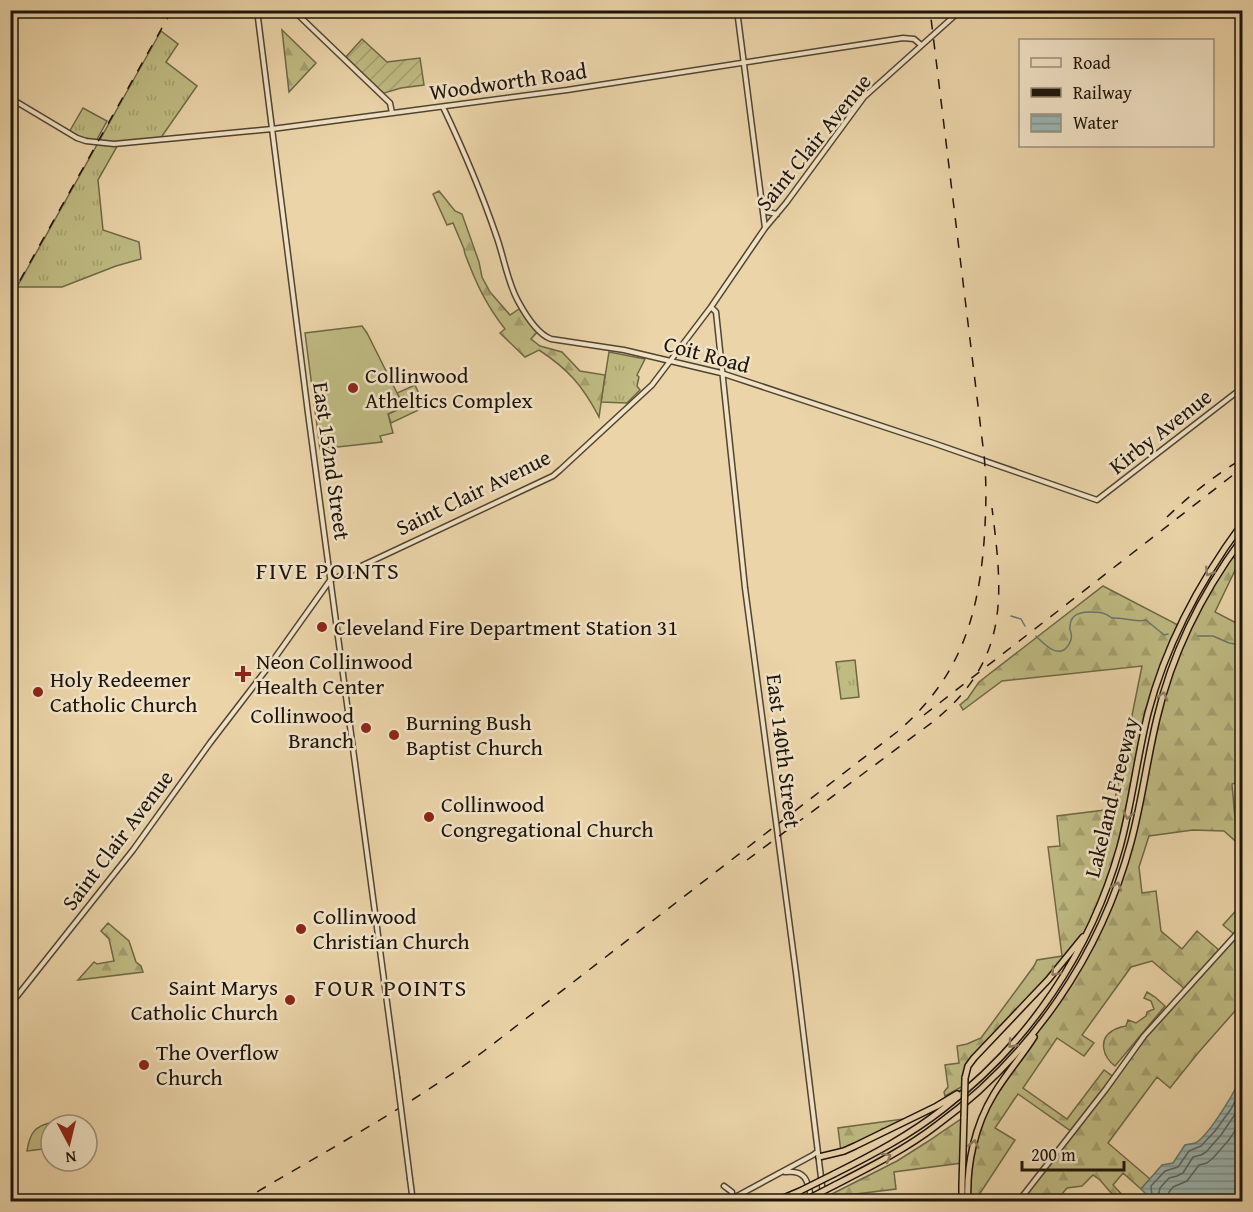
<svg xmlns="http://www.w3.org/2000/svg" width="1253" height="1212" font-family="'Gentium Book Plus',serif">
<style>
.grass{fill:url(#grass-tufts);stroke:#6e6846;stroke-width:1.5}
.forest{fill:url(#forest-firs);stroke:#6e6846;stroke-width:1.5;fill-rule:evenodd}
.garden{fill:url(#garden-furrows);stroke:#6e6846;stroke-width:1.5}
.pitch{fill:#bfbb82;stroke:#6e6846;stroke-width:1.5}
.water{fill:url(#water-rules);stroke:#69756f;stroke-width:1.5}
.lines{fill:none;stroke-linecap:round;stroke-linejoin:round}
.shore{stroke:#5c655e;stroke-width:1.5}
.stream{stroke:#69756f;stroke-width:1.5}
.tertiary-casing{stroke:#504432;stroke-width:7}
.motorway-casing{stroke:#1d140b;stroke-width:8}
.tertiary{stroke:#f1e3c6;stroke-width:4}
.motorway{stroke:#ead4a8;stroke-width:5}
.rail{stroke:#1d140b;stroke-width:1.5;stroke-dasharray:10 10;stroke-linecap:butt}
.tertiary-bridge-casing{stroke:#504432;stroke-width:7;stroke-linecap:butt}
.motorway-bridge-casing{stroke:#1d140b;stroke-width:8;stroke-linecap:butt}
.tertiary-bridge{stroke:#f1e3c6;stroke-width:4}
.motorway-bridge{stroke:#ead4a8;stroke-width:5}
.oneway{stroke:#8e7e61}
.poi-dot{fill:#8f2418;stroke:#f1e3c6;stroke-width:2}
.labels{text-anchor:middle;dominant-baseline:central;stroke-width:5;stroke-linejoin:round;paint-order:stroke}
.street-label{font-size:22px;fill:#1d140b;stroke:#f1e3c6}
.poi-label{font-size:22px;fill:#1d140b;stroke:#f1e3c6;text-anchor:start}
.neighbourhood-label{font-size:24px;letter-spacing:1.5px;fill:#1d140b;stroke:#f1e3c6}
</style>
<defs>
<pattern id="grass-tufts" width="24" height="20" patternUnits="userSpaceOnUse" patternTransform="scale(1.5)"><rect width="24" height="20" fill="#bfbb82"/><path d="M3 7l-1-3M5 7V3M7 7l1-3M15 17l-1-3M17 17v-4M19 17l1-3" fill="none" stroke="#a4a06f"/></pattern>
<pattern id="forest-firs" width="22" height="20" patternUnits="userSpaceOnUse" patternTransform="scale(1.5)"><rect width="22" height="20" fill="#bfbb82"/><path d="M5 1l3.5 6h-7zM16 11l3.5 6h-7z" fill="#a4a06f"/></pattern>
<pattern id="garden-furrows" width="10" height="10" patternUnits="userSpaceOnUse" patternTransform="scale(1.5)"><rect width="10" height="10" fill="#bfbb82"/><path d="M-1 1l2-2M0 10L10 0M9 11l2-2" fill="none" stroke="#a4a06f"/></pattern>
<pattern id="water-rules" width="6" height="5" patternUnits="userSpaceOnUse" patternTransform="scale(1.5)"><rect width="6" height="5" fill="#9bb6b2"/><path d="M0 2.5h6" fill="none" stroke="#7e938f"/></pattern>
</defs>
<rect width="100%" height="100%" fill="#ead4a8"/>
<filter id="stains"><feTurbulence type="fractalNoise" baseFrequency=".00333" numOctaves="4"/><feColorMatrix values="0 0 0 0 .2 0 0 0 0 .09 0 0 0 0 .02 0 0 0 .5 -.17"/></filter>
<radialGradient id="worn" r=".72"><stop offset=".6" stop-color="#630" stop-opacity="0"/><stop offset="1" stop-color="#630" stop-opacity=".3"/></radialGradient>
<path class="grass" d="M161 31 178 44 166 62 197 86 160 139 119 143 98 180 103 230 139 242 141 259 116 266 62 287H17Z
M83 108 107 121 95 143 68 134Z
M609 352 645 359 637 375 639 377 637 386 640 390 627 403 601 402Z
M415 385 425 407 391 423 388 414 404 407 397 393Z
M855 660 859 697 841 699 836 662Z"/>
<path class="forest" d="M282 30 316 63 289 92Z
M439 191 455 211 462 214 479 262 482 277 490 292 510 315 522 307 539 330 531 339 540 346 562 352 580 371 605 375 599 417C583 386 568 369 539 350L525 357 500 333 505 329C486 305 476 283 465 254L464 249 453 223 447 225 433 194Z
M1230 556 1240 560 1215 612 1242 626V781L1232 784 1236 829 1242 839V847L1224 831 1193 830 1149 836 1139 867 1142 893 1156 891 1161 931 1182 949 1197 931 1220 951 1235 935 1223 925 1242 904V964L1239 967 1240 974 1242 977V1003L1198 1053 1170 1088 1157 1077 1108 1143 1150 1179 1141 1189 1123 1173 1113 1185 1128 1201H1118L1100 1180 1093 1175 1082 1186 1067 1188 1056 1201H1018L1072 1132 1018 1094 995 1128 1015 1140 975 1201 968 1202 972 1154 986 1109 1088 952 1125 863 1152 738 1179 649ZM1152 961 1186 990 1144 1036 1114 1077 1104 1070 1067 1119 1023 1088 1057 1038 1084 1056 1094 1043 1082 1035 1131 967Z
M1103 586 1180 626 1154 692 1126 826 1091 926 1072 951 968 1066 965 1085 945 1096 944 1092 948 1087 945 1065 959 1063 957 1046 967 1044 981 1038 1034 966 1037 960 1062 956 1048 847 1060 846 1057 816 1113 809 1142 666 1002 681 963 710 960 705 968 698 979 682Z
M108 923 129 941 136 962 141 966 143 972 78 980 94 962 97 964 114 961 109 939 101 931Z
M1147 992 1155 997 1165 1006 1115 1066C1103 1057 1098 1040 1112 1031 1116 1028 1121 1027 1126 1026L1128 1020 1136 1023 1146 1016 1147 1012 1154 1009 1151 1001 1144 998Z
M964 1117 962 1163 894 1172 896 1189 824 1198 897 1161 927 1142Z
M903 1119 904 1123 841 1152 838 1128Z"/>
<path class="garden" d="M362 39 387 62 420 58 424 85 401 88 381 94 344 59Z"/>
<path class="pitch" d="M362 326 367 333 404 407 388 414 393 433 380 436 382 442 320 449 305 333Z
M53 1122 54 1125H51V1148L27 1151C30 1132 35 1126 53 1122Z"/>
<path class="water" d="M1242 1080V1201H1139L1146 1194 1141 1189 1162 1165 1173 1163 1185 1145C1188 1144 1192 1144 1195 1143 1207 1138 1233 1095 1238 1083Z"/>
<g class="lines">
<path class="shore" d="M1147 1202 1152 1196 1151 1186 1165 1171 1178 1167 1189 1151 1201 1146 1215 1131 1231 1109 1242 1088
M1157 1202 1160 1188 1169 1178 1177 1176 1183 1173 1193 1157 1201 1155 1206 1152 1221 1135 1242 1104
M1167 1202 1169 1192 1173 1187 1187 1181 1199 1165 1207 1163 1213 1158 1228 1141 1242 1121"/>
<path class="stream" d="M1011 616 1021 619 1025 626
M1036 636C1043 643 1058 659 1067 647 1068 646 1071 641 1071 639 1072 637 1071 632 1070 630 1069 616 1077 612 1090 612 1100 612 1104 612 1112 618 1123 617 1135 623 1146 620L1164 635 1168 634
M1198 636H1213L1229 643 1241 645 1242 647
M1242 669 1236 677 1237 683 1242 685"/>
<g class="tertiary-casing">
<path id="tertiary" d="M257 10 308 413 397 1077
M293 10 390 103 392 113
M737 10 765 228
M10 98 77 138 86 141 114 144 272 129 567 90 903 38 914 39 921 45
M443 107C463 149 481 191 496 235 504 257 507 281 518 301 525 314 537 334 551 339L624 350 721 373 933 443 1097 500 1242 388
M762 207 767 212 777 214
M711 307 716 312 745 588 796 973 824 1202
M10 1005 133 850 210 743 269 666 331 579 338 577 553 476 560 470 652 385 711 307 765 228 786 203 864 97 961 10
M785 1172C808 1169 808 1184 812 1202
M410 1179 413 1202
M724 1186 732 1192V1198
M726 1202 813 1155 817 1152
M1018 1202 1106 1089 1144 1036 1242 928"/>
</g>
<g class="motorway-casing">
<path id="motorway" d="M965 1078 968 1066 974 1058 1048 980 1083 937
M819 1157 844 1151 855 1146 937 1106 957 1094
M834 1174C872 1155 910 1135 943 1109 1029 1043 1091 951 1120 847 1132 803 1137 757 1148 713 1166 644 1200 581 1242 524
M835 1185C870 1167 906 1149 937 1125 1031 1056 1101 955 1131 842 1142 801 1147 759 1157 718 1172 653 1203 592 1242 539
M774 1202 800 1191
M962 1202V1185L964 1117
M968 1202C966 1165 975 1125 994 1094 1006 1074 1022 1056 1034 1037"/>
</g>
<use href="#tertiary" class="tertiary"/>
<use href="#motorway" class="motorway"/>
<path class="rail" d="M10 298 172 10
M1167 517C1190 495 1215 475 1242 459
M924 715 1242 468
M747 860 934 721C1010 659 1003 596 992 508
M240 1202C322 1153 407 1108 484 1051L897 732C958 680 978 620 984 542 986 513 987 484 984 455L930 10"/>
<g class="tertiary-bridge-casing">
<path id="tertiary-bridge" d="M397 1077 410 1179"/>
</g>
<g class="motorway-bridge-casing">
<path id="motorway-bridge" d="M964 1117 965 1078
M800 1191 834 1174
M802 1202 835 1185"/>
</g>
<use href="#tertiary-bridge" class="tertiary-bridge"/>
<use href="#motorway-bridge" class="motorway-bridge"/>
</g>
<defs><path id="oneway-chevron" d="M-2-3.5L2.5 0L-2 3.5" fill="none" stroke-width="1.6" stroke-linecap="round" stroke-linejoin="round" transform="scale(1.5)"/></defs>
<g class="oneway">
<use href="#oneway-chevron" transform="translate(1209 572) rotate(122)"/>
<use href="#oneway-chevron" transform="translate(1163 696) rotate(-74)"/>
<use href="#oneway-chevron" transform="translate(1128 815) rotate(101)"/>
<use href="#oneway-chevron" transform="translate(1117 886) rotate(-71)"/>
<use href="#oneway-chevron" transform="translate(1055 972) rotate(131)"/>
<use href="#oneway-chevron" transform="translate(1012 1044) rotate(132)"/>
<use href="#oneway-chevron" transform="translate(974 1144) rotate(-77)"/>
<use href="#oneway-chevron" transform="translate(887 1157) rotate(-29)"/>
</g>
<g class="poi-dot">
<circle cx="353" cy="388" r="6"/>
<circle cx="322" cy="627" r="6"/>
<path d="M240 665h6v6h6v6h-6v6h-6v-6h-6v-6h6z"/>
<circle cx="38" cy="692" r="6"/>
<circle cx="366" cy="728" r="6"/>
<circle cx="394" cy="735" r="6"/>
<circle cx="429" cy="817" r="6"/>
<circle cx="301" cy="929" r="6"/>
<circle cx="290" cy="1000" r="6"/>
<circle cx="144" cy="1065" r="6"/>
</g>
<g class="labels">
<g class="street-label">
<text transform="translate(508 81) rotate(-8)">Woodworth Road</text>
<text transform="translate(813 142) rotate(-51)">Saint Clair Avenue</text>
<text transform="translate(707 354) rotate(15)">Coit Road</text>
<text transform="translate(1160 431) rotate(-38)">Kirby Avenue</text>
<text transform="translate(332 461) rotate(82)">East 152nd Street</text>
<text transform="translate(473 492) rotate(-26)">Saint Clair Avenue</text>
<text transform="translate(784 751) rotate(83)">East 140th Street</text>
<text transform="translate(1111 797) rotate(-76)">Lakeland Freeway</text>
<text transform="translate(117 840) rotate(-53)">Saint Clair Avenue</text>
</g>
<g class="poi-label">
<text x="365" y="375">Collinwood<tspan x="365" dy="25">Atheltics Complex</tspan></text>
<text x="334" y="627">Cleveland Fire Department Station 31</text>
<text x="256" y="661">Neon Collinwood<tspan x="256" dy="25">Health Center</tspan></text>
<text x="50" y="679">Holy Redeemer<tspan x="50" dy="25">Catholic Church</tspan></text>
<text x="354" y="715" text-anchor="end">Collinwood<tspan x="354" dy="25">Branch</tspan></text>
<text x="406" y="722">Burning Bush<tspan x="406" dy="25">Baptist Church</tspan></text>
<text x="441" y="804">Collinwood<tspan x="441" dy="25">Congregational Church</tspan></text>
<text x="313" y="916">Collinwood<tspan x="313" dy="25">Christian Church</tspan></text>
<text x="278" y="987" text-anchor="end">Saint Marys<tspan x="278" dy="25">Catholic Church</tspan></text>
<text x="156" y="1052">The Overflow<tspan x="156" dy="25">Church</tspan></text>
</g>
<g class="neighbourhood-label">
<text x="328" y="570">FIVE POINTS</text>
<text x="391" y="987">FOUR POINTS</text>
</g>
</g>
<rect width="1253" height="1212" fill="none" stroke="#ead4a8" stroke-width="36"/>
<rect x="12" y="12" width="1229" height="1188" fill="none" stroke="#1d140b" stroke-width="3"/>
<rect x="18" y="18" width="1217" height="1176" fill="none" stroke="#1d140b" stroke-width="1.5"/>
<rect x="1019" y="39" width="195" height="108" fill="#f1e3c6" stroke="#9c907b" stroke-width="1.5"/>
<rect x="1031" y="58" width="30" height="9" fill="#f1e3c6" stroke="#9c907b" stroke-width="1.5"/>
<text x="1073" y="69" font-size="18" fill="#1d140b">Road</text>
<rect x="1031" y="88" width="30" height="9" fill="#1d140b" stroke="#9c907b" stroke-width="1.5"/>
<text x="1073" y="99" font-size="18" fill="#1d140b">Railway</text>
<rect x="1031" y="114" width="30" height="18" fill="url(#water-rules)" stroke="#9c907b" stroke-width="1.5"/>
<text x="1073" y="129" font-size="18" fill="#1d140b">Water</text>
<g transform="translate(69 1143) rotate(173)"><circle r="28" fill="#f1e3c6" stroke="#9c907b" stroke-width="1.5"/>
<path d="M0-4.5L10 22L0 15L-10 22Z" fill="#8f2418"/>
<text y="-9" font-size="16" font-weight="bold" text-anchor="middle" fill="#1d140b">N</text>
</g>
<path d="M1022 1161v9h102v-9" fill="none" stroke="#1d140b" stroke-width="3"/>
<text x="1031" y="1161" font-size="18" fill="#1d140b" stroke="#f1e3c6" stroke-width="4.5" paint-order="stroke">200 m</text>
<rect width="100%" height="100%" filter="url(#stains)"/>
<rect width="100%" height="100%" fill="url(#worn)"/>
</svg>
